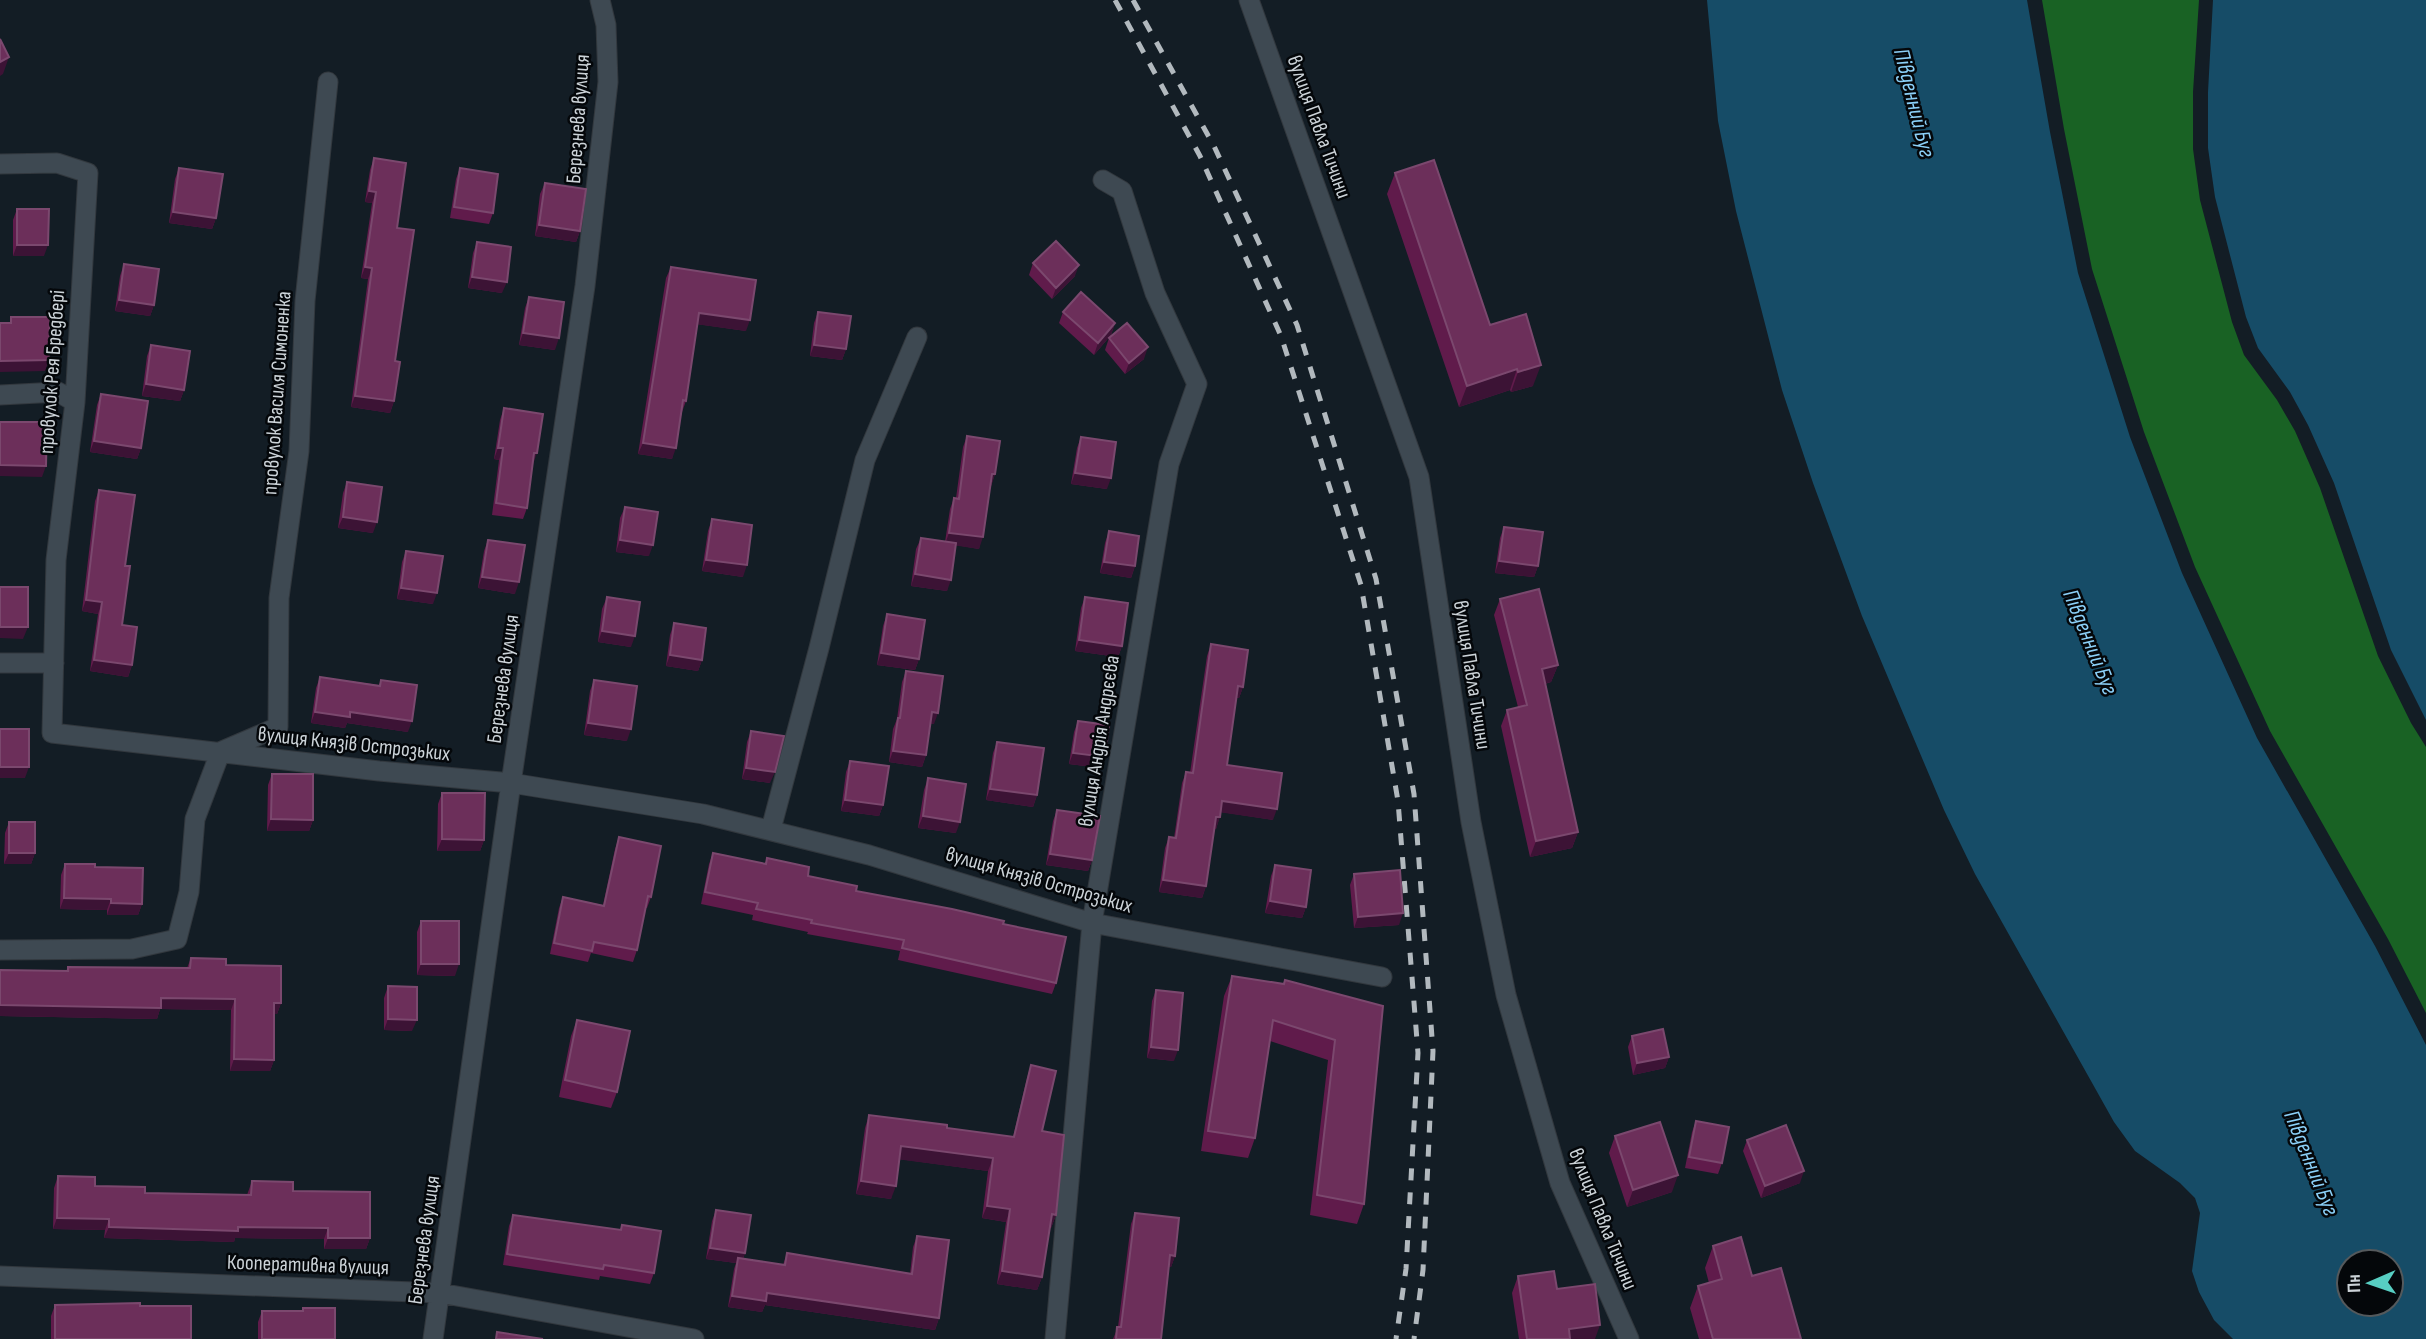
<svg xmlns="http://www.w3.org/2000/svg" width="2426" height="1339" font-family="'Sofia Sans Condensed',sans-serif">
<style>
.forest{fill:#196224}
.water{fill:#164c67;fill-rule:evenodd}
.lines{fill:none;stroke-linecap:round;stroke-linejoin:round}
.minor-casing{stroke:#32383e;stroke-width:21}
.minor{stroke:#3e4952;stroke-width:19}
.rail{stroke:#b2b9be;stroke-width:5;stroke-dasharray:12 12;stroke-linecap:butt}
.wall{fill:#601b4b}
.shaded-wall{fill:#3c1335}
.building{fill:#6c2f5a;stroke:#7b486e;stroke-width:2}
.labels{text-anchor:middle;dominant-baseline:central;stroke-width:5;stroke-linejoin:round;paint-order:stroke}
.street-label{font-size:21px;fill:#ccd3d8;stroke:#04070a}
.water-label{font-size:23px;font-style:italic;fill:#8bd0f8;stroke:#04070a}
</style>
<rect width="100%" height="100%" fill="#131d25"/>
<path class="forest" d="M2042 0H2199L2193 92V149L2200 200 2232 322 2244 355 2277 400 2295 431 2320 488 2378 656 2411 723 2426 747V1013L2388 939 2270 731 2195 567 2144 432 2092 269 2064 129Z"/>
<path class="water" d="M1707 0H2027L2050 132 2078 273 2130 437 2182 573 2257 738 2375 946 2426 1045V1339H2233L2214 1320 2199 1292 2192 1271 2200 1213 2195 1198 2180 1183 2135 1151 2114 1122 1975 874 1944 810 1862 616 1813 483 1782 390 1736 211 1718 121ZM2391 1262V1304H2349V1262Z
M2213 0H2426V720L2391 650 2334 483 2308 425 2290 392 2258 348 2246 317 2215 197 2208 148V92Z"/>
<g class="lines">
<g class="minor-casing">
<path id="minor" d="M1249 0 1419 477 1471 822 1506 995 1560 1183 1629 1339
M0 164 57 163 88 173 75 402 56 560 52 733 379 771 511 783 703 814 869 855 1092 923 1382 977
M0 395 58 392 75 402
M0 663H54
M220 752 278 727 279 598 299 451 305 301 328 82
M771 829 819 648 865 460 917 337
M0 950 132 949 177 939 189 892 195 819 220 753
M0 1276 440 1293 694 1339
M433 1339 511 783 585 286 608 82 606 25 600 0
M1055 1339 1092 923 1169 464 1197 384 1155 293 1122 191 1103 180"/>
</g>
<use href="#minor" class="minor"/>
<path class="rail" d="M1115 0 1200 156 1281 336 1361 585 1398 801 1418 1053 1406 1269 1396 1339
M1133 0 1214 146 1297 325 1376 579 1414 794 1433 1051 1423 1270 1414 1339"/>
</g>
<path class="wall" d="M374 158 397 228 394 401 390 413 351 407 368 279 361 278 372 203 365 202 370 170Z
M179 168 216 218 212 229 169 223 175 179Z
M460 168 493 213 489 224 450 218 456 179Z
M1395 173 1490 325 1533 386 1511 392 1510 390 1459 407 1387 194Z
M545 183 580 231 576 242 535 236 540 194Z
M17 209 44 256H13V220Z
M477 242 502 293 468 288 473 253Z
M1033 263 1075 276 1052 299 1029 275Z
M124 264 154 305 150 316 115 311 120 276Z
M671 267 746 331 697 324 686 401 682 412 672 459 638 454 666 278Z
M529 297 555 350 519 345 525 308Z
M818 312 846 349 842 360 810 356 814 323Z
M1063 312 1115 323 1111 335 1094 355 1059 323Z
M1109 338 1144 359 1125 374 1105 350Z
M151 345 184 390 180 401 142 396 147 356Z
M101 394 141 448 137 459 90 452 97 405Z
M504 408 533 464 527 508 523 519 492 515 499 460 494 459 500 420Z
M967 436 995 474 991 486 990 485 979 549 956 545 947 591 911 586 916 549 921 538 945 542 950 509 954 498H956L963 447Z
M1081 437 1107 489 1071 484 1077 448Z
M347 482 373 533 338 528 343 493Z
M99 490 125 566 122 625 132 665 128 677 90 671 98 614 82 611 95 501Z
M625 507 649 556 616 552 620 518Z
M712 519 743 577 702 571 708 531Z
M1504 527 1538 566 1534 577 1495 573 1500 538Z
M1109 531 1135 566 1131 578 1100 573 1105 543Z
M488 540 515 594 478 588 484 551Z
M406 551 433 604 397 599 402 562Z
M607 597 631 647 598 642 602 609Z
M1085 597 1122 646 1118 657 1075 651 1081 608Z
M1500 599 1558 665 1551 682 1545 684 1578 832 1572 848 1530 857 1501 726 1507 710 1518 707 1494 615Z
M887 614 919 659 915 670 877 665 883 626Z
M674 623 702 660 698 671 666 666 670 635Z
M1211 644 1243 687 1239 698H1236L1227 765 1273 820 1221 812 1216 829 1214 828 1206 886 1202 898 1159 892 1165 848 1169 837 1174 838 1182 783 1186 772 1190 773 1207 656Z
M906 671 934 724 930 723 926 755 922 767 889 762 893 729 897 719 902 682Z
M320 677 379 685 381 680 408 732 347 723 345 728 311 723 316 688Z
M594 680 627 741 584 735 590 691Z
M1078 721 1105 757 1101 768 1069 764 1074 732Z
M751 731 770 783 742 779 747 742Z
M997 742 1037 795 1033 807 986 800 993 753Z
M850 761 883 805 879 816 841 811 846 772Z
M272 774 313 820 309 831H267L268 785Z
M928 778 956 833 918 828 924 790Z
M442 793 484 840 480 851H437L438 804Z
M1057 810 1092 860 1088 871 1046 865 1053 821Z
M9 822 35 853 31 864H4L5 833Z
M619 837 651 897 647 908H645L637 950 633 962 591 953 588 962 550 954 559 908 563 897 603 905 615 849Z
M713 853 765 864 767 858 808 876 856 891 1003 924 1056 983 1052 994 898 960 900 951 807 934 808 932 752 920 753 915 701 904 709 864Z
M65 864 95 867 142 904 138 915H107V910L60 909 61 875Z
M1275 865 1306 907 1302 918 1265 913 1271 876Z
M1354 874 1399 925 1354 928 1350 885Z
M421 921 455 976 417 975V932Z
M191 958 226 965 281 1003 277 1014H274V1060L270 1071H230L231 1010 160 1009 157 1019 0 1016V970L66 971 68 967 187 968Z
M1232 976 1383 1006 1364 1204 1357 1224 1310 1215 1328 1060 1270 1041 1255 1138 1248 1158 1201 1151 1224 996Z
M388 986 412 1031 384 1030V998Z
M1156 990 1174 1061 1147 1058 1152 1001Z
M577 1020 617 1092 611 1108 559 1097 571 1036Z
M1632 1036 1669 1057 1665 1068 1633 1075 1628 1047Z
M1031 1065 1056 1215 1051 1228H1050L1042 1277 1037 1290 997 1284 1006 1222 982 1218 988 1171 899 1159 891 1199 856 1194 865 1128 869 1115 947 1128 1013 1137 1027 1078Z
M1696 1121 1722 1163 1718 1174 1685 1168 1692 1132Z
M1615 1136 1672 1192 1627 1207 1609 1153Z
M1747 1140 1800 1183 1761 1198 1743 1151Z
M58 1176 95 1186 145 1193 247 1195 252 1181 293 1191 370 1238 366 1249H324V1239L235 1238 234 1242 104 1238 105 1230 53 1229 54 1188Z
M716 1210 745 1253 743 1259 783 1265 787 1253 910 1274 913 1247 917 1236 939 1318 935 1330 765 1305 762 1312 728 1307 734 1269 736 1263 706 1259 712 1221Z
M1135 1213 1175 1256 1171 1267H1169L1161 1339H1113L1118 1327 1131 1224Z
M513 1215 620 1230 622 1225 654 1273 650 1284 600 1276 599 1280 503 1265 509 1226Z
M1713 1246 1752 1276 1801 1339H1699L1690 1308 1698 1286 1709 1283 1705 1268Z
M1518 1276 1557 1289 1595 1339H1519L1512 1293Z
M55 1305 140 1306 191 1339H51V1316Z
M303 1308 335 1339H258V1322L262 1311H302Z"/>
<path class="shaded-wall" d="M9 57 3 74 0 76V62Z
M369 191 376 192 372 203 365 202Z
M173 212 216 218 212 229 169 223Z
M539 225 580 231 576 242 535 236Z
M17 245H48L44 256H13Z
M1079 265 1075 276 1052 299 1056 288Z
M365 267 372 268 368 279 361 278Z
M472 277 507 282 502 293 468 288Z
M119 300 154 305 150 316 115 311Z
M699 313 750 320 746 331 695 324Z
M1115 323 1111 335 1094 355 1098 343Z
M523 333 559 338 555 350 519 345Z
M814 345 846 349 842 360 810 356Z
M1148 347 1144 359 1125 374 1129 363Z
M49 360 45 371 0 372V361Z
M1541 365 1533 386 1511 392 1518 372Z
M1517 369 1510 390 1459 407 1467 386Z
M146 384 184 390 180 401 142 396Z
M355 396 394 401 390 413 351 407Z
M94 441 141 448 137 459 90 452Z
M643 443 676 448 672 459 638 454Z
M498 448H503L499 460 494 459Z
M534 453H537L533 464H530Z
M0 465 46 466 42 477 0 476Z
M1075 473 1111 478 1107 489 1071 484Z
M992 474H995L991 486 988 485Z
M343 517 377 522 373 533 338 528Z
M949 533 983 537 979 549 945 544Z
M620 540 653 545 649 556 616 552Z
M706 560 747 565 743 577 702 571Z
M1499 561 1538 566 1534 577 1495 573Z
M1104 562 1135 566 1131 578 1100 573Z
M915 574 951 580 947 591 911 586Z
M482 577 519 582 515 594 478 588Z
M401 588 437 593 433 604 397 599Z
M86 600 102 602 98 614 82 611Z
M0 627H28L23 639 0 638Z
M602 631 635 636 631 647 598 642Z
M1079 640 1122 646 1118 657 1075 651Z
M881 653 919 659 915 670 877 665Z
M670 655 702 660 698 671 666 666Z
M94 660 132 665 128 677 90 671Z
M1558 665 1551 682 1536 686 1542 669Z
M1238 686 1243 687 1239 698 1234 697Z
M315 712H350L412 721 408 732 347 723 345 728 311 723Z
M932 712 938 713 934 724 928 723Z
M588 723 631 729 627 741 584 735Z
M893 751 926 755 922 767 889 762Z
M1073 753 1105 757 1101 768 1069 764Z
M0 767H29L25 778H0Z
M746 768 775 772 770 783 742 779Z
M990 789 1037 795 1033 807 986 800Z
M845 800 883 805 879 816 841 811Z
M1222 801 1277 809 1273 820 1218 812Z
M923 816 960 822 956 833 918 828Z
M1216 817H1220L1216 829 1212 828Z
M271 819 313 820 309 831H267Z
M1578 832 1572 848 1530 857 1536 841Z
M442 839 484 840 480 851H437Z
M9 853H35L31 864H4Z
M1050 854 1092 860 1088 871 1046 865Z
M1163 880 1206 886 1202 898 1159 892Z
M64 898 111 899 107 910 60 909Z
M1270 901 1306 907 1302 918 1265 913Z
M111 903 142 904 138 915H107Z
M1403 913 1399 925 1354 928 1358 917Z
M421 964H459L455 976 417 975Z
M161 998 235 999 231 1010 160 1009 157 1019 0 1016V1005Z
M274 1003H281L277 1014H270Z
M388 1019 417 1020 412 1031 384 1030Z
M1151 1047 1178 1050 1174 1061 1147 1058Z
M1669 1057 1665 1068 1633 1075 1637 1063Z
M234 1059 274 1060 270 1071H230Z
M901 1146 993 1158 988 1171 896 1159Z
M1804 1171 1800 1183 1761 1198 1765 1186Z
M1678 1175 1672 1192 1627 1207 1633 1190Z
M861 1181 896 1186 891 1199 856 1194Z
M987 1206 1010 1209 1006 1222 982 1218Z
M1052 1214 1056 1215 1051 1228 1047 1227Z
M57 1218 109 1219 105 1230 53 1229Z
M109 1227H238L328 1228 324 1239 235 1238 234 1242 104 1238Z
M328 1238H370L366 1249H324Z
M710 1248 745 1253 741 1264 738 1258 736 1263 706 1259Z
M1170 1255 1175 1256 1171 1267H1166Z
M1002 1271 1042 1277 1037 1290 997 1284Z
M767 1293 939 1318 935 1330 765 1305 762 1312 728 1307 732 1296Z
M1600 1325 1595 1339H1565L1569 1329Z"/>
<path class="building" d="M0 39 9 57 0 62Z
M374 158 406 163 397 228 414 230 395 361 400 362 394 401 355 396 372 268 365 267 376 192 369 191Z
M1434 160 1490 325 1526 314 1541 365 1518 372 1517 369 1467 386 1395 173Z
M179 168 223 174 216 218 173 212Z
M460 168 498 174 493 213 454 207Z
M545 183 586 189 580 231 539 225Z
M17 209H49L48 245H17Z
M1056 241 1079 265 1056 288 1033 263Z
M477 242 511 247 507 282 472 277Z
M124 264 159 269 154 305 119 300Z
M671 267 756 280 750 320 699 313 686 401 683 400 676 448 643 443Z
M1081 292 1115 323 1098 343 1063 312Z
M529 297 564 302 559 338 523 333Z
M818 312 851 316 846 349 814 345Z
M11 317H50L49 360 0 361V323H11Z
M1127 323 1148 347 1129 363 1109 338Z
M151 345 190 351 184 390 146 384Z
M101 394 148 401 141 448 94 441Z
M504 408 543 414 537 453H534L527 508 496 503 503 448H498Z
M0 422H47L46 466 0 465Z
M967 436 1000 441 995 474H992L983 537 949 533 954 498 959 499Z
M1081 437 1116 442 1111 478 1075 473Z
M347 482 382 487 377 522 343 517Z
M99 490 135 495 125 566H130L122 625 137 627 132 665 94 660 102 602 86 600Z
M625 507 658 512 653 545 620 540Z
M712 519 752 525 747 565 706 560Z
M1504 527 1543 532 1538 566 1499 561Z
M1109 531 1139 536 1135 566 1104 562Z
M921 538 956 543 951 580 915 574Z
M488 540 525 545 519 582 482 577Z
M406 551 443 556 437 593 401 588Z
M0 587H28V627H0Z
M1539 589 1558 665 1542 669 1578 832 1536 841 1507 710 1527 705 1500 599Z
M607 597 640 602 635 636 602 631Z
M1085 597 1128 603 1122 646 1079 640Z
M887 614 925 620 919 659 881 653Z
M674 623 706 628 702 660 670 655Z
M1211 644 1248 650 1243 687 1238 686 1227 765 1282 773 1277 809 1222 801 1220 817H1216L1206 886 1163 880 1169 837 1176 838 1186 772 1193 773Z
M906 671 943 676 938 713 932 712 926 755 893 751 898 718H900Z
M320 677 380 686 381 680 417 685 412 721 350 712V717L315 712Z
M594 680 637 686 631 729 588 723Z
M1078 721 1109 725 1105 757 1073 753Z
M0 729H29V767H0Z
M751 731 784 736 775 772 746 768Z
M997 742 1044 748 1037 795 990 789Z
M850 761 889 766 883 805 845 800Z
M272 774H313V820L271 819Z
M928 778 966 784 960 822 923 816Z
M442 793H485L484 840 442 839Z
M1057 810 1100 816 1092 860 1050 854Z
M9 822H35V853H9Z
M619 837 661 846 651 897 648 896 637 950 594 942 592 951 554 943 563 897 604 906Z
M713 853 766 864 767 858 809 867 808 876 857 886 856 891 952 909 1004 921 1003 924 1066 937 1056 983 902 948 904 940 811 923 812 920 756 909 758 903 705 892Z
M65 864H95V867L143 868 142 904 111 903V899L64 898Z
M1275 865 1311 870 1306 907 1270 901Z
M1400 870 1403 913 1358 917 1354 874Z
M421 921H459V964H421Z
M191 958 226 959V965L281 966V1003H274V1060L234 1059 235 999 161 998V1008L0 1005V970L68 971V967L190 968Z
M1232 976 1284 984 1285 980 1383 1006 1364 1204 1317 1195 1335 1040 1273 1020 1255 1138 1208 1131Z
M388 986 417 987V1020L388 1019Z
M1156 990 1183 993 1178 1050 1151 1047Z
M577 1020 630 1031 617 1092 565 1080Z
M1663 1029 1669 1057 1637 1063 1632 1036Z
M1031 1065 1056 1071 1042 1131 1064 1135 1056 1215 1052 1214 1042 1277 1002 1271 1010 1209 987 1206 993 1158 901 1146 896 1186 861 1181 869 1115 947 1125V1128L1014 1137Z
M1696 1121 1729 1127 1722 1163 1689 1157Z
M1660 1122 1678 1175 1633 1190 1615 1136Z
M1786 1125 1804 1171 1765 1186 1747 1140Z
M58 1176 95 1177V1186L145 1187V1193L251 1195 252 1181 293 1182V1191L370 1192V1238H328V1228L238 1227V1231L109 1227V1219L57 1218Z
M716 1210 751 1215 745 1253 710 1248Z
M1135 1213 1179 1218 1175 1256 1170 1255 1161 1339H1116L1117 1327H1121Z
M513 1215 621 1230 622 1225 661 1231 654 1273 604 1265 603 1269 507 1254Z
M917 1236 949 1240 939 1318 767 1293 766 1301 732 1296 738 1258 785 1265 787 1253 912 1274Z
M1741 1237 1752 1276 1781 1268 1801 1339H1713L1698 1286 1722 1279 1713 1246Z
M1554 1271 1557 1289 1595 1284 1600 1325 1569 1329 1570 1339H1527L1518 1276Z
M140 1303V1306H191V1339H55V1305Z
M303 1308H335V1339H262V1311H303Z
M497 1332 543 1339H496Z"/>
<g class="labels">
<g class="street-label">
<text transform="translate(578 119) rotate(-86)">Березнева вулиця</text>
<text transform="translate(1319 127) rotate(70)">вулиця Павла Тичини</text>
<text transform="translate(52 372) rotate(-86)">провулок Рея Бредбері</text>
<text transform="translate(277 393) rotate(-86)">провулок Василя Симоненка</text>
<text transform="translate(1472 675) rotate(81)">вулиця Павла Тичини</text>
<text transform="translate(503 679) rotate(-82)">Березнева вулиця</text>
<text transform="translate(1099 741) rotate(-81)">вулиця Андрія Андрєєва</text>
<text transform="translate(354 744) rotate(6)">вулиця Князів Острозьких</text>
<text transform="translate(1039 880) rotate(16)">вулиця Князів Острозьких</text>
<text transform="translate(1603 1219) rotate(68)">вулиця Павла Тичини</text>
<text transform="translate(424 1240) rotate(-82)">Березнева вулиця</text>
<text transform="translate(308 1265) rotate(2)">Кооперативна вулиця</text>
</g>
<g class="water-label">
<text transform="translate(1914 103) rotate(76)">Південний Буг</text>
<text transform="translate(2090 642) rotate(68)">Південний Буг</text>
<text transform="translate(2311 1163) rotate(68)">Південний Буг</text>
</g>
</g>
<g transform="translate(2370 1283) rotate(268)"><circle r="33" fill="#04070a" stroke="#54595c" stroke-width="2"/>
<path d="M0-5L12 26L0 18L-12 26Z" fill="#57cec2"/>
<text y="-10" font-size="19" font-weight="bold" text-anchor="middle" fill="#ccd3d8">Пн</text>
</g>
</svg>
